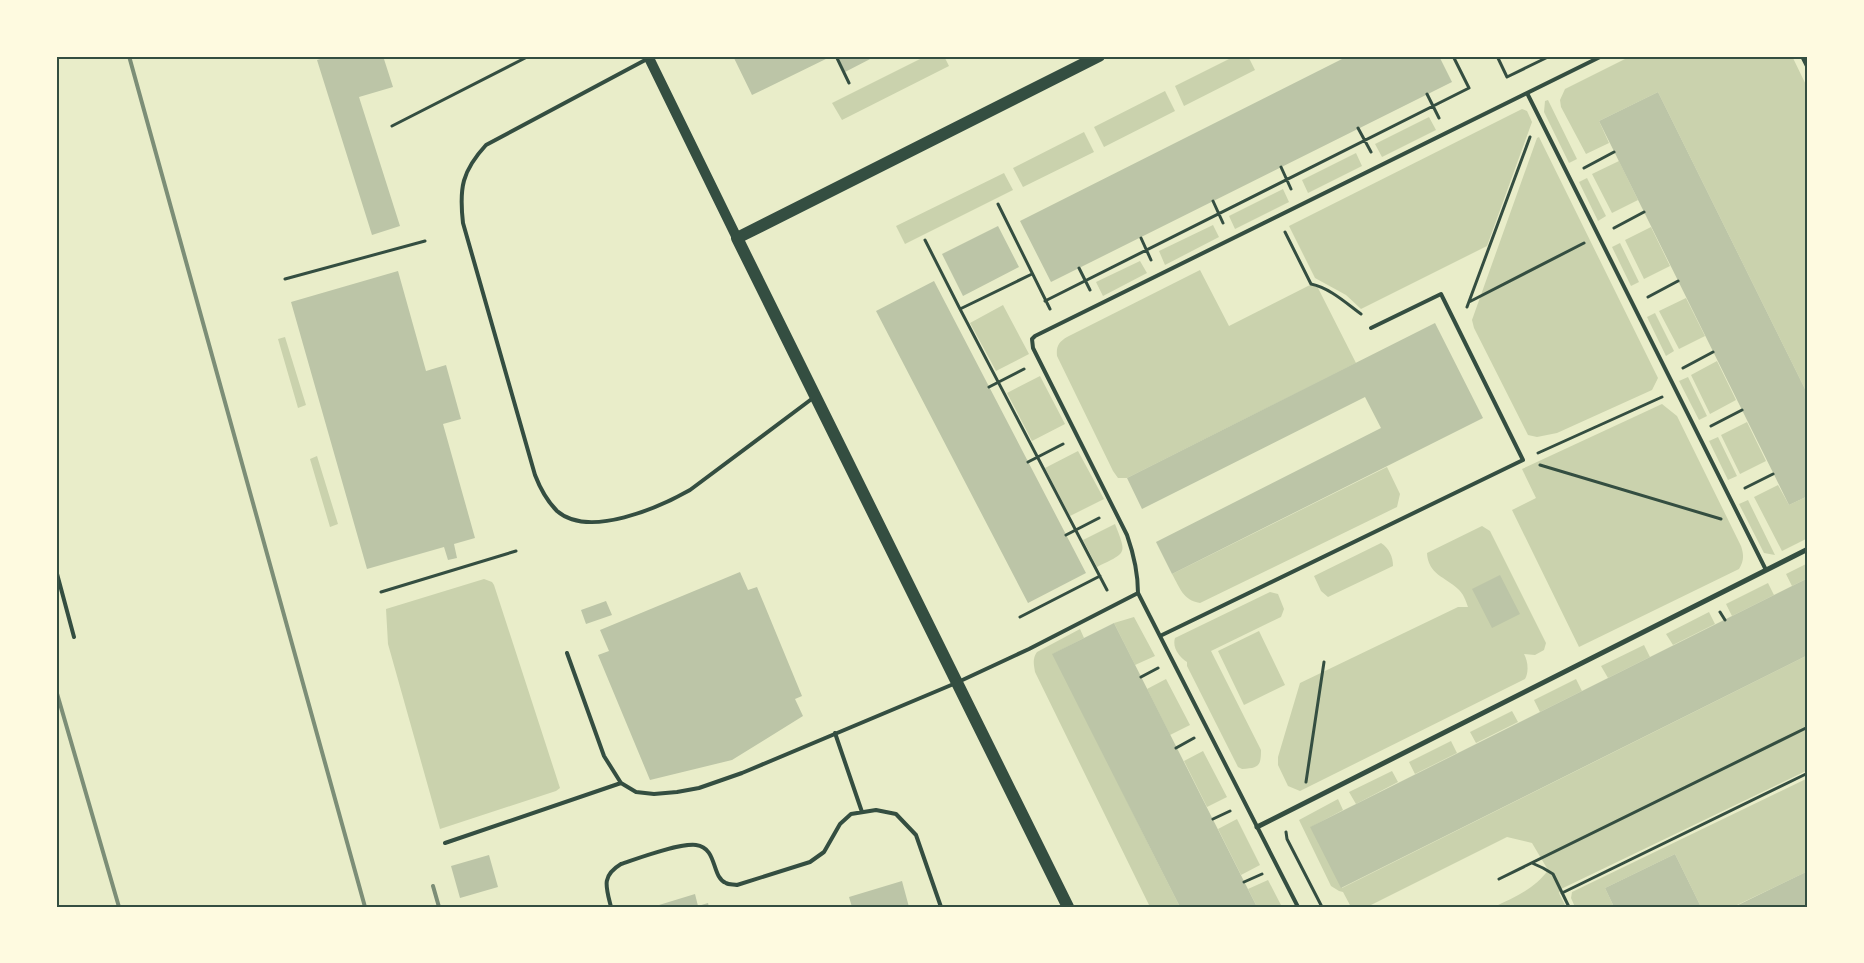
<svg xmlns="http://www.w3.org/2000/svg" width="1864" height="963" font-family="'Golos Text',sans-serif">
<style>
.green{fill:#cad2ad}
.building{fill:#bcc5a7}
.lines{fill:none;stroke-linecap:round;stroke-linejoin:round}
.path{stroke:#344e41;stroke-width:3}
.service{stroke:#344e41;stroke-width:4}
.minor{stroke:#344e41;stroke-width:5}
.secondary{stroke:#344e41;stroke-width:10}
.primary{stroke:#344e41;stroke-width:12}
.rail{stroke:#7c8e77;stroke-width:4}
.neatline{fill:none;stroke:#344e41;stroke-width:2}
</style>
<rect width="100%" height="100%" fill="#e9edc9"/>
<path class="green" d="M926 56H944L949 66 842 120 832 103Z
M1235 56H1248L1255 70 1184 106 1175 86Z
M1631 56H1792L1808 89V395L1658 92 1599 121 1609 143 1586 154 1561 107 1560 100 1565 89Z
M1165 91 1175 111 1104 147 1094 127Z
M1548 100 1577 159 1569 163 1544 112 1545 101Z
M1522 109 1527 111 1532 122 1487 246 1361 309 1346 295 1315 278 1289 226Z
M1429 117 1436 130 1382 157 1375 144Z
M1084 132 1094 152 1023 187 1013 168Z
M1539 137 1658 378 1652 390 1557 433 1537 437 1528 435 1474 328 1472 320 1537 138Z
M1356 153 1362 166 1308 193 1302 180Z
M1619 161 1638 200 1612 213 1592 174Z
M1004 173 1013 190 905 244 896 226Z
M1587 178 1606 216 1598 221 1579 182Z
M1283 189 1289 202 1235 229 1229 216Z
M1213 225 1219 237 1165 265 1159 251Z
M1651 227 1670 266 1644 279 1625 240Z
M1620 243 1639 282 1631 286 1612 247Z
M1140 261 1147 273 1103 296 1096 282Z
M1200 270 1229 326 1310 285 1317 286 1356 363 1127 478H1118L1113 471 1057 356C1056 346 1059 342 1067 337Z
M1686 298 1705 336 1679 349 1659 311Z
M1003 305 1029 354 996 371 970 323Z
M1655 313 1674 351 1666 356 1647 317Z
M285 337 306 405 298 408 278 339Z
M1717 361 1736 400 1710 414 1691 375Z
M1040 376 1065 424 1032 441 1007 393Z
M1688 377 1707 416 1699 420 1679 381Z
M1662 404 1677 416 1741 546C1744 555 1744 561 1739 569L1579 647 1512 510 1536 498 1522 469Z
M1747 422 1766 461 1740 474 1721 435Z
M1718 437 1737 476 1728 480 1709 441Z
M1078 451 1104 499 1070 516 1045 468Z
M317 456 338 524 330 527 310 459Z
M1387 467 1400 494 1397 507 1200 603C1183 600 1180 588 1172 574Z
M1778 485 1789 505 1808 496V538L1782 551 1754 497Z
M1748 500 1775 555 1764 553 1739 504Z
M1115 524C1127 555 1127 552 1097 567L1083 540Z
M1482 526 1490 531 1546 643 1544 650 1535 655 1524 654C1528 661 1529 672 1525 679L1300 791 1288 786 1278 765V757L1300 683 1458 607H1468C1466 601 1463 593 1458 589 1445 577 1428 574 1427 553Z
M1381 543C1389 548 1393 557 1393 566L1328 597 1321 591 1314 576Z
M1808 563V578L1792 586 1786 574Z
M484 579 492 582 494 585 560 788 556 791 440 829 388 644 386 609Z
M1768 583 1774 595 1732 616 1726 604Z
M1270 592 1278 594 1284 609 1281 617 1211 651 1261 750C1261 766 1259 768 1242 769L1238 767 1187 666V662C1179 657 1172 647 1175 638Z
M1709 612 1715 624 1673 645 1666 634Z
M1134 617 1155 656 1135 665 1114 623Z
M1080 629 1084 638 1053 654 1180 907H1150L1035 672C1034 665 1032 659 1037 652Z
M1259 631 1285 685 1244 705 1218 651Z
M1644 645 1650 657 1608 678 1601 666Z
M1808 655V770L1561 889 1559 893 1566 907H1494C1514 897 1535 889 1548 870L1532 843 1507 837 1367 907H1351L1343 892 1339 891 1331 886 1299 820 1338 799 1343 810 1311 827 1342 888Z
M1166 679 1190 725 1170 735 1147 689Z
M1576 679 1582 691 1540 712 1534 700Z
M1512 711 1518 722 1476 743 1470 732Z
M1451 741 1457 753 1415 774 1409 762Z
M1203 751 1227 797 1207 807 1184 761Z
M1392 771 1398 782 1356 804 1349 792Z
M1808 778V871L1733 907H1701L1675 854 1605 888 1614 907H1575L1571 898 1572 892Z
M1237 819 1260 865 1241 875 1218 829Z
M1268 880 1282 907H1257L1248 889Z"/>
<path class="building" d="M330 56H383L393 87 359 97 400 226 372 235 317 60Z
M733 56H832L752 95Z
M837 56H876L845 72Z
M1348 56H1439L1452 82 1051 282 1020 221Z
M1658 92 1808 395V496L1789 505 1599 121Z
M998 226 1019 267 963 296 942 254Z
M398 271 426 371 446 365 461 419 443 424 475 538 454 544 457 558 448 560 444 547 367 569 291 302Z
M934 281 1086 573 1028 603 876 311Z
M1435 323 1483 418 1172 574 1156 542 1381 428 1365 397 1142 509 1127 478Z
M740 572 748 590 757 587 802 696 795 699 803 716 732 760 650 780 598 655 609 651 600 630Z
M1500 575 1520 614 1492 628 1472 589Z
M1808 578V655L1341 888 1310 827Z
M606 601 612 615 586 624 581 610Z
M1114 623 1257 907H1180L1052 654Z
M1675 854 1701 907H1614L1605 888Z
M489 855 498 887 460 898 451 866Z
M1808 871V907H1734Z
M902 881 909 907H852L849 897Z
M695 894 698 906 708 903 709 907H660L659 905Z"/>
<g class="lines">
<path class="path" d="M836 56 849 83
M1497 56 1507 77
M1507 77 1550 56
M1427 94 1439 118
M392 126 529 56
M1358 128 1371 152
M1281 167 1291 189
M1584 168 1614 152
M1213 201 1223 223
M998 204 1050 309
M1614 228 1644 212
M1285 232 1311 284C1330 288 1346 303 1361 314
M1141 238 1151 260
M925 240 960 309 1032 274
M1079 268 1090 290
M285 279 425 241
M1648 297 1678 281
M1045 301 1469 88 1453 56
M1469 302 1584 243
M1467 307 1530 137
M960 309 1107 590
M1683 368 1713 352
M989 387 1024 369
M1711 426 1742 410
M1538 453 1662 397
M1028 462 1063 444
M1540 465 1721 519
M1745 488 1773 474
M1066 535 1099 518
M381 592 516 551
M1720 612 1725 620
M1020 617 1100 576
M1141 677 1158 668
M1176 748 1194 738
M1306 782 1324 662
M1213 819 1230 811
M1286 832 1287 839 1322 907
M1532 863 1543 868 1553 874 1569 907
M1499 879 1808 727
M1244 882 1262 874
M1562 893 1808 773"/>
<path class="service" d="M1802 56 1808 68
M649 58 486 145C462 171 459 188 463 223L535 475C540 488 547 501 557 511 589 539 660 507 690 490L813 398
M1527 93 1766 570
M56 570 74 637
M1160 636 1523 460 1441 294 1371 328
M567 653 604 756 621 783 636 792 654 794 677 792 699 788 742 773 956 683 1029 649 1138 593
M835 733 862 812
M445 843 621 783
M611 907C606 887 601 876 621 864 639 858 679 843 696 845 718 848 711 877 726 883 729 885 734 884 737 885L810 862 824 852 840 824 851 814 876 810 896 814 916 835 941 907
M1298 907 1138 593C1138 573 1134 555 1127 535L1033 348 1032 339 1035 336 1602 56"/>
<path class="minor" d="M1257 827 1808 549"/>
<path class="secondary" d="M648 56 737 238"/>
<path class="primary" d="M1068 907 737 238 1099 56"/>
<path class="rail" d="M129 56 365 907
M56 690 119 907
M433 886 439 907"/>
</g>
<rect width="1864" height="963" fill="none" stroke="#fefae0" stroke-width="115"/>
<rect x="58" y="58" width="1748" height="848" class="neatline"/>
</svg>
